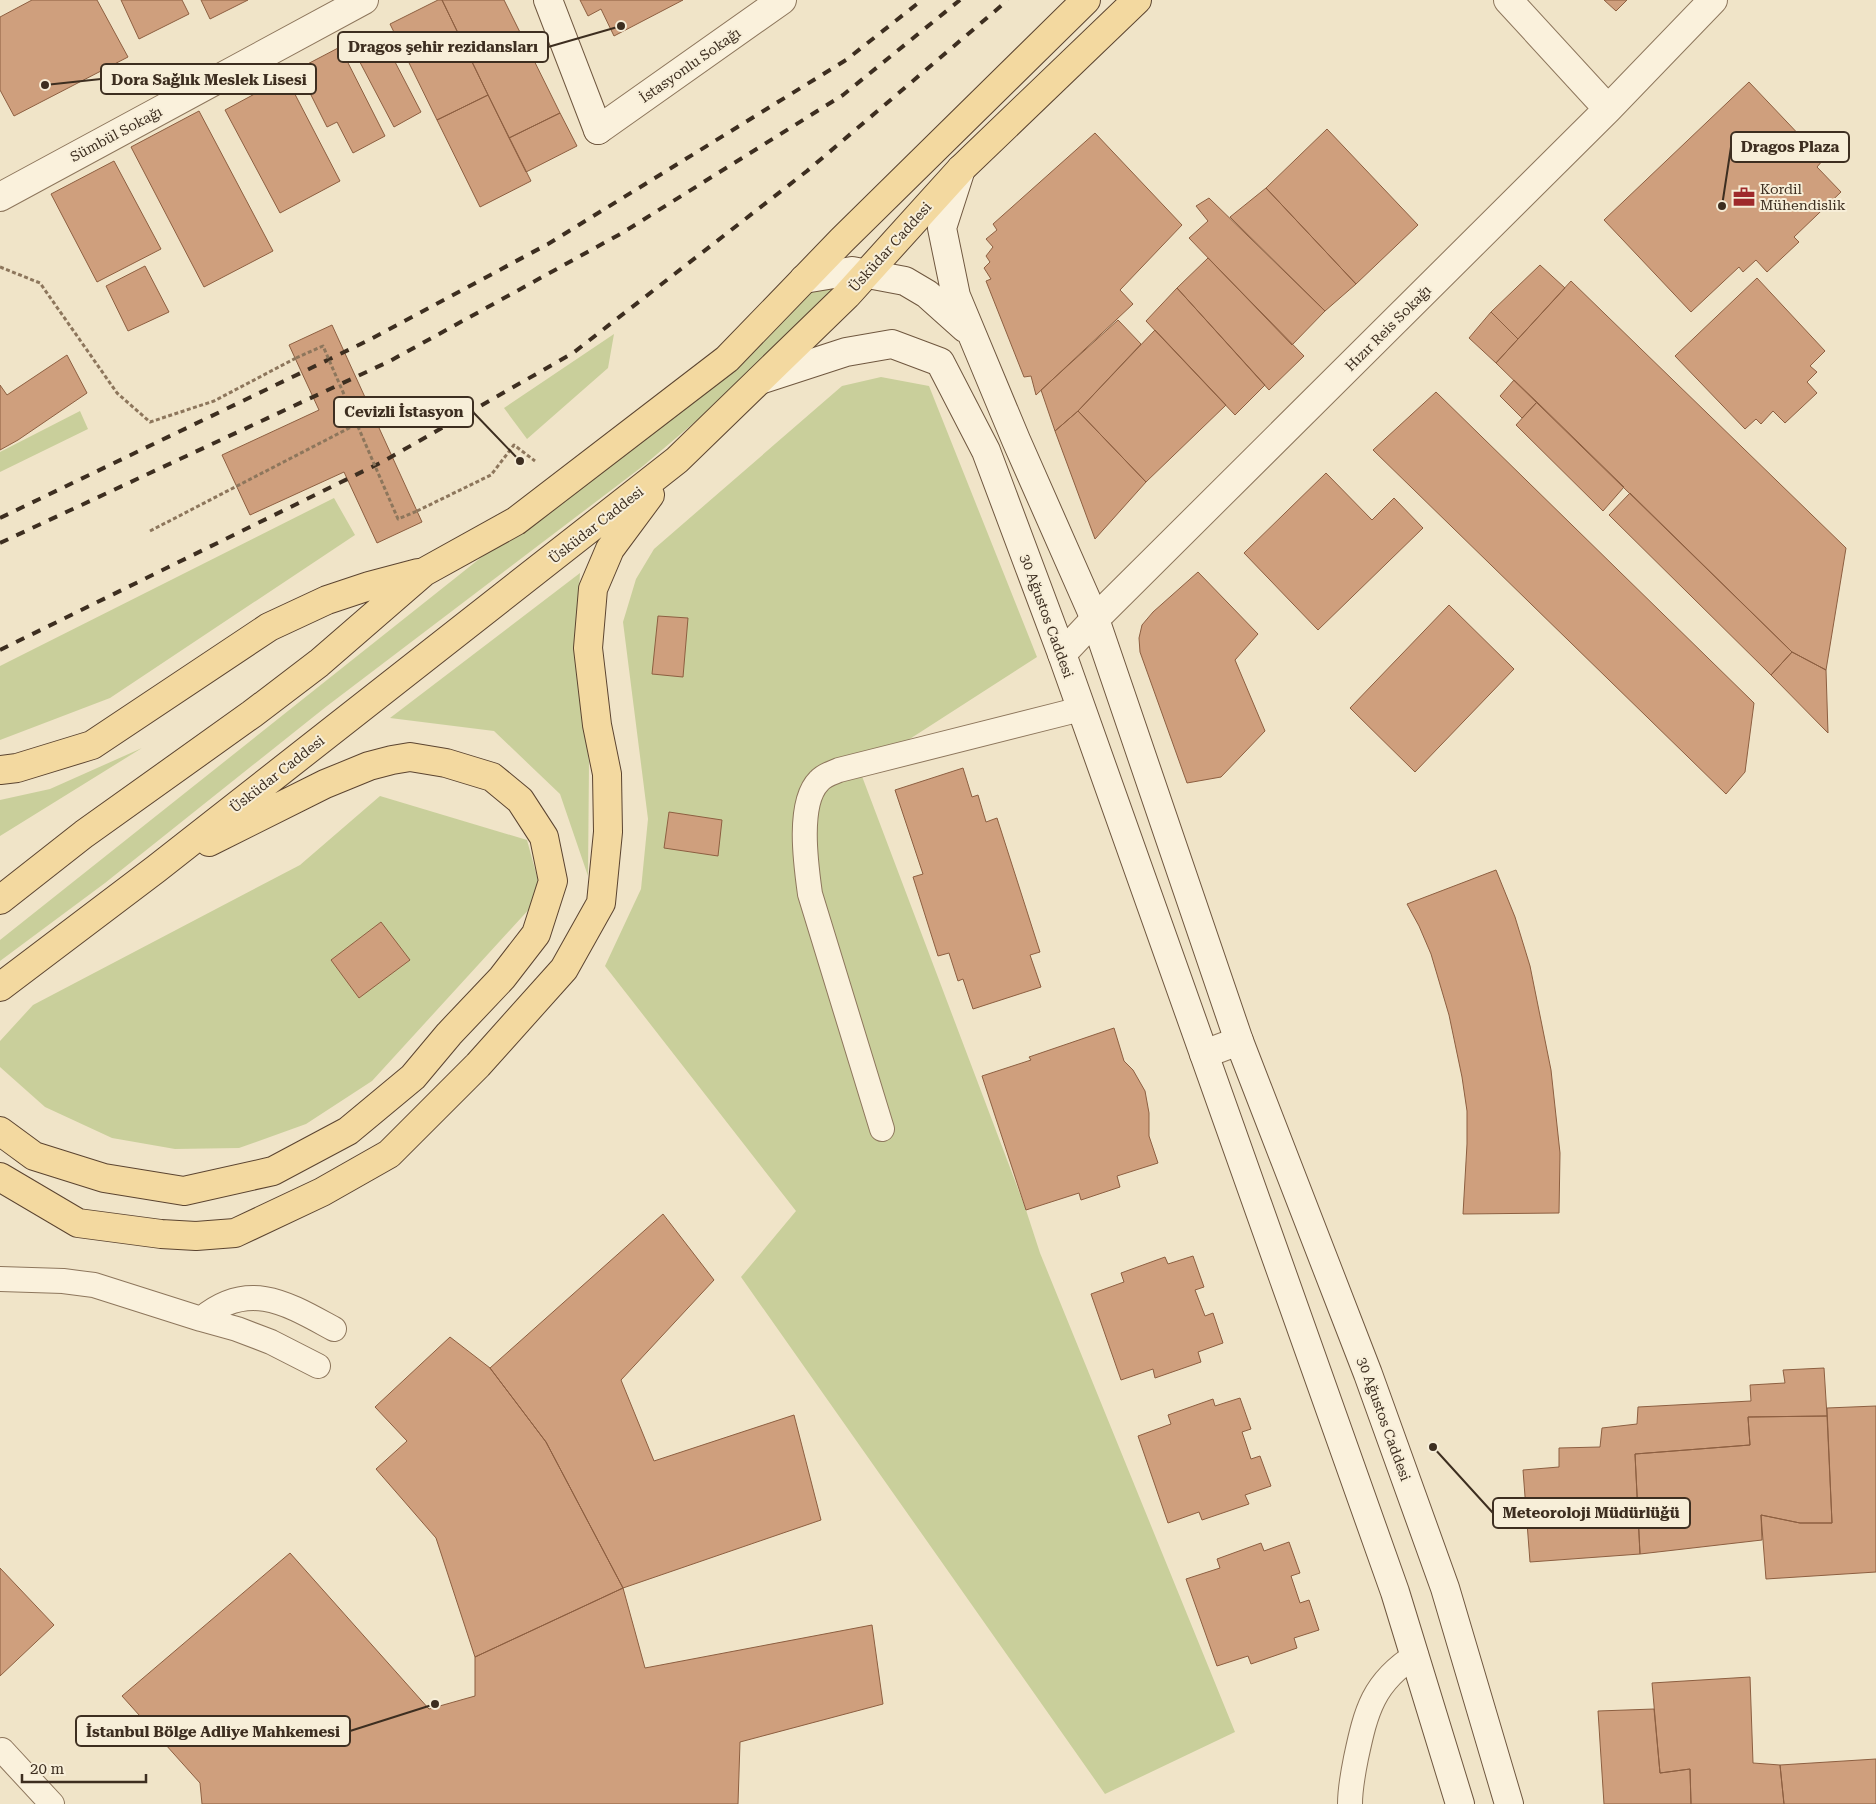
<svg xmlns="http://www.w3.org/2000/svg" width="1876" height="1804" font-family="'Roboto Serif',serif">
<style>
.green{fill:#c9cf9b}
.building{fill:#cf9f7d;stroke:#8d5f41}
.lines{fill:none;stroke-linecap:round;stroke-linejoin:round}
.lane-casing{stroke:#8d765c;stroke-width:26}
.street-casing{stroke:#8d765c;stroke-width:30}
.secondary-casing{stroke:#6f573f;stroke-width:30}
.primary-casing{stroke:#5b4430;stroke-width:30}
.path{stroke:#8d765c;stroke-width:3;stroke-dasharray:4 2.5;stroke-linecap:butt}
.lane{stroke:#faf1dc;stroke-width:24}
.street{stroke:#faf1dc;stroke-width:28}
.secondary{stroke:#faf1dc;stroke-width:28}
.primary{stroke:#f3d9a0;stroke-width:28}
.rail{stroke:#3d2e20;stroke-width:4;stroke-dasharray:9 9;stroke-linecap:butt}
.path-bridge{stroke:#8d765c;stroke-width:3;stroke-dasharray:4 2.5;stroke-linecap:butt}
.labels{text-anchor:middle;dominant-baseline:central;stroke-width:4;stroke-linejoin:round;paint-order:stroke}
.street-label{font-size:14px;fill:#3d2e20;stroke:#f7eed8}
.poi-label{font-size:14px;fill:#3d2e20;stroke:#f7eed8;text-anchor:start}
.leader{fill:none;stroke:#3d2e20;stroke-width:2}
.callout-dot{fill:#3d2e20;stroke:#f7eed8;stroke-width:2}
.callout{fill:#f7eed8;stroke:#3d2e20;stroke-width:2}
.callout-label{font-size:15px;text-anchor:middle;font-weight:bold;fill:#3d2e20}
</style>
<rect width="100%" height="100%" fill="#f0e4c8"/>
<path class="green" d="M844 284 803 330 643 466 327 706 105 883 0 961V940L512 533 801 293Z
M614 334 608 368 527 439 504 408Z
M881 377 929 386 1037 657 860 771 1026 1210 1040 1253 1235 1732 1105 1794 741 1277 796 1211 605 966 641 889 648 819 623 622 636 579 654 549 842 386Z
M80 411 88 429 0 472V452Z
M334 498 355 535 110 698 0 740V666Z
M580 573 575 658 589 762 588 876 560 794 494 731 390 718Z
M142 748 0 836V800L50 789Z
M380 796 527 840 542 895 372 1081 306 1124 239 1148 175 1149 112 1138 45 1107 0 1067V1041L33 1005 300 865Z"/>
<path class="building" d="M32 0H97L128 57 14 116 0 90V17Z
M121 0H182L189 14 139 39Z
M201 0H248L210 19Z
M438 0H442L488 95 437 120 390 24Z
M442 0H504L560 113 509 138Z
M580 0H683L614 36 601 9 588 16Z
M1604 0H1627L1616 11Z
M381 35 421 112 394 127 353 49Z
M340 47 385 136 353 153 337 122 327 127 298 69Z
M286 77 340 181 280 213 225 110Z
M1749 82 1823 160 1817 167 1841 192 1794 237 1799 242 1767 272 1756 260 1743 272 1739 267 1691 312 1604 220Z
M488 95 531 181 480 207 437 120Z
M199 111 273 251 204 287 131 147Z
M560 113 577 146 526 172 509 138Z
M1327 129 1418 225 1356 284 1266 188Z
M1095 133 1182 225 1120 290 1133 304 1036 395 1031 376 1024 377 986 281 991 279 984 268 990 262 986 256 993 247 986 239 997 230 993 224Z
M114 161 161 249 97 282 51 194Z
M1266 188 1356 284 1325 311 1230 217Z
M1209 198 1325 311 1292 345 1189 238 1208 221 1196 206Z
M1208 258 1304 356 1269 390 1177 288Z
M1540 265 1565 288 1518 339 1491 312Z
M145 266 169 312 128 331 106 286Z
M1757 278 1825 351 1810 366 1817 372 1807 382 1817 393 1785 423 1773 411 1761 424 1756 419 1745 429 1675 356Z
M1571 281 1846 548 1826 670 1792 652 1496 363Z
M1177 288 1265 385 1235 415 1146 321Z
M1491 312 1518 339 1496 363 1469 338Z
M1118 320 1141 344 1078 411 1055 431 1041 390Z
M332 325 422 522 377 543 344 472 250 515 222 455 319 410 289 345Z
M1155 330 1226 405 1146 482 1078 411Z
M67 355 87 393 18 440 0 450V385L7 395Z
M1514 380 1537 402 1522 418 1500 396Z
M1436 392 1754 703 1745 772 1726 794 1373 450Z
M1537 402 1624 487 1603 511 1516 425Z
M1078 411 1146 482 1095 539 1055 431Z
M1326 473 1372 520 1394 498 1423 528 1318 630 1244 553Z
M1630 493 1792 652 1771 675 1609 515Z
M1198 572 1258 634 1235 660 1265 731 1221 777 1187 783 1140 652 1139 638 1142 625 1153 612Z
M1449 605 1514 669 1415 772 1350 708Z
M658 616 688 618 683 677 652 674Z
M1792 652 1826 670 1828 733 1771 675Z
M963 768 972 797 978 795 986 822 997 818 1040 952 1030 955 1041 987 973 1009 963 979 958 981 949 953 938 956 913 877 923 874 895 790Z
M669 812 722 820 718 856 664 848Z
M1496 870 1515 917 1530 966 1551 1070 1560 1153 1559 1213 1463 1214 1467 1144V1111L1462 1077 1449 1015 1431 954 1419 926 1407 904Z
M381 922 410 960 359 998 331 960Z
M1114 1028 1124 1061 1133 1070 1145 1091 1149 1113V1136L1158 1163 1117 1176 1120 1187 1081 1200 1079 1193 1026 1210 982 1076 1031 1060 1029 1057Z
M663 1214 714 1280 621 1380 654 1461 794 1415 821 1520 623 1588 546 1442 490 1368Z
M1193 1256 1204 1287 1195 1290 1205 1316 1213 1313 1223 1343 1198 1352 1201 1362 1155 1378 1153 1369 1121 1380 1091 1294 1124 1282 1121 1273 1165 1257 1168 1264Z
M450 1337 490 1368 546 1442 623 1588 475 1657 436 1538 376 1469 407 1441 375 1407Z
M1824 1368 1827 1416 1748 1417 1750 1445 1635 1454 1640 1554 1530 1562 1523 1470 1559 1467V1448L1600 1447 1602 1428 1637 1424 1638 1407 1751 1401 1750 1385 1785 1383 1783 1370Z
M1240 1398 1251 1429 1242 1432 1251 1459 1260 1456 1271 1486 1245 1495 1249 1504 1202 1520 1199 1512 1168 1523 1138 1436 1171 1424 1168 1415 1213 1399 1215 1406Z
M1876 1406V1572L1766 1579 1761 1515 1800 1523H1832L1827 1408Z
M1827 1416 1832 1523H1800L1761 1515 1762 1540 1640 1554 1635 1454 1750 1445 1748 1417Z
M1289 1542 1300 1573 1291 1576 1300 1603 1309 1600 1319 1630 1294 1638 1297 1648 1251 1664 1248 1656 1217 1666 1186 1579 1220 1568 1217 1559 1261 1543 1264 1551Z
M290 1553 429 1709 475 1696V1657L623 1588 645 1668 872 1625 883 1704 740 1742 738 1804H202L200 1783 122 1696Z
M0 1568 54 1625 0 1676Z
M1750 1677 1753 1763 1780 1765 1784 1804H1691L1690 1769 1660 1773 1652 1683Z
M1654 1709 1660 1773 1690 1769 1691 1804H1604L1598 1711Z
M1876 1759V1804H1784L1780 1765Z"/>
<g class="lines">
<g class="lane-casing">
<path id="lane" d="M882 1129 810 894C806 865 797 803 819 781 824 775 832 773 839 770L1081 709
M0 1279 63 1281 94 1285 201 1319 237 1329 271 1342 318 1366
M201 1319C249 1279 288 1304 334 1329
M0 1752 2 1750 52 1804
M1350 1804C1350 1789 1353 1773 1356 1758 1366 1711 1373 1682 1416 1655"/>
</g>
<g class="street-casing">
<path id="street" d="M1508 0 1608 109
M598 130 782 0
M0 197 364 0
M1062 654 1095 619 1608 109 1713 0
M1204 1054 1239 1041"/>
</g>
<g class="secondary-casing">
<path id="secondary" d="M548 0 598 130
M961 169 942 228 956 296 1016 440 1095 619 1239 1041 1368 1374 1445 1588 1509 1804
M804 279 852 271 905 281 927 294 965 328
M760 380 846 352 892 344 940 362 986 451 1062 654 1395 1592 1460 1804"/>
</g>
<g class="primary-casing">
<path id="primary" d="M0 770 17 768 92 745 269 627 327 600 369 586 418 573
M0 900 84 834 252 714 319 663 424 572 516 521 727 359 842 240 1086 0
M0 987 156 869 677 460 847 295 961 169 1137 0
M0 1131 34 1156 104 1178 184 1191 273 1171 348 1131 413 1077 449 1034 502 978 536 934 553 881 544 837 520 800 492 777 446 763 410 757 392 760 369 766 325 784 209 842
M0 1177 78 1223 161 1234 196 1236 235 1233 322 1192 389 1154 478 1065 564 969 601 903 608 832 607 774 597 725 588 648 593 589 610 549 650 495"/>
</g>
<path class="path" d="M0 267 40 283 117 393 150 422 214 401 296 358
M417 511 491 475 514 445 535 461
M150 531 357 424"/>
<use href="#lane" class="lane"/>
<use href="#street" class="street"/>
<use href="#secondary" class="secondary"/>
<use href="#primary" class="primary"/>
<path class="rail" d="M0 518 367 341 548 244 846 60 922 0
M0 543 390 361 622 233 843 95 960 0
M0 650 384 461 573 353 807 171 1008 0"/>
<path class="path-bridge" d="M296 358 323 346 398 519 417 511"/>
</g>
<defs>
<g id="office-bare" transform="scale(1.725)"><path d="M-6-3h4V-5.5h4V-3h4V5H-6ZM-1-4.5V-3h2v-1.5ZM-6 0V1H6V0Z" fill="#9e2a2b" stroke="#f7eed8" stroke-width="2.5" paint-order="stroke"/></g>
</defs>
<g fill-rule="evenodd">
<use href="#office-bare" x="1744" y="197"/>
</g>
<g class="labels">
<g class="street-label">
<text transform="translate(690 65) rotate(-35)">İstasyonlu Sokağı</text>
<text transform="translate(116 134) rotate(-28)">Sümbül Sokağı</text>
<text transform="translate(890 247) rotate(-48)">Üsküdar Caddesi</text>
<text transform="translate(1388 328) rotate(-45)">Hızır Reis Sokağı</text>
<text transform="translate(596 525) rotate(-38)">Üsküdar Caddesi</text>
<text transform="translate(1047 616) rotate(70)">30 Ağustos Caddesi</text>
<text transform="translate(277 774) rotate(-38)">Üsküdar Caddesi</text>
<text transform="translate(1384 1419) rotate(70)">30 Ağustos Caddesi</text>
</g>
<g class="poi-label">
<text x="1760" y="189">Kordil<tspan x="1760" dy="16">Mühendislik</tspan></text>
</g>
</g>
<path class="leader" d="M621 26L548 47M45 85L101 79M1722 206L1731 147M520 461L473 412M1433 1447L1493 1513M435 1704L350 1731"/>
<g class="callout-dot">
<circle cx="621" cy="26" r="5"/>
<circle cx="45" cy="85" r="5"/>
<circle cx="1722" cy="206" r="5"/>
<circle cx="520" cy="461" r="5"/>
<circle cx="1433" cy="1447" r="5"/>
<circle cx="435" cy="1704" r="5"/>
</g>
<g class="callout">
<rect x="338" y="32" width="210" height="30" rx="5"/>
<rect x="101" y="64" width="215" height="30" rx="5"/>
<rect x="1731" y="132" width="118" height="30" rx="5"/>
<rect x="334" y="397" width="139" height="30" rx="5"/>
<rect x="1493" y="1498" width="197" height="30" rx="5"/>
<rect x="76" y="1716" width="274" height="30" rx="5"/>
</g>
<g class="callout-label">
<text x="443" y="52">Dragos şehir rezidansları</text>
<text x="209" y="85">Dora Sağlık Meslek Lisesi</text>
<text x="1790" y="152">Dragos Plaza</text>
<text x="404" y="417">Cevizli İstasyon</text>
<text x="1591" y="1518">Meteoroloji Müdürlüğü</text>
<text x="213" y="1737">İstanbul Bölge Adliye Mahkemesi</text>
</g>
<path d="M22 1774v8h124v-8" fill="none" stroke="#3d2e20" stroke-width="2.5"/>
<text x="30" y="1774" font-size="15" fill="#3d2e20" stroke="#f7eed8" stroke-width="4" paint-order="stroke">20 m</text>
</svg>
